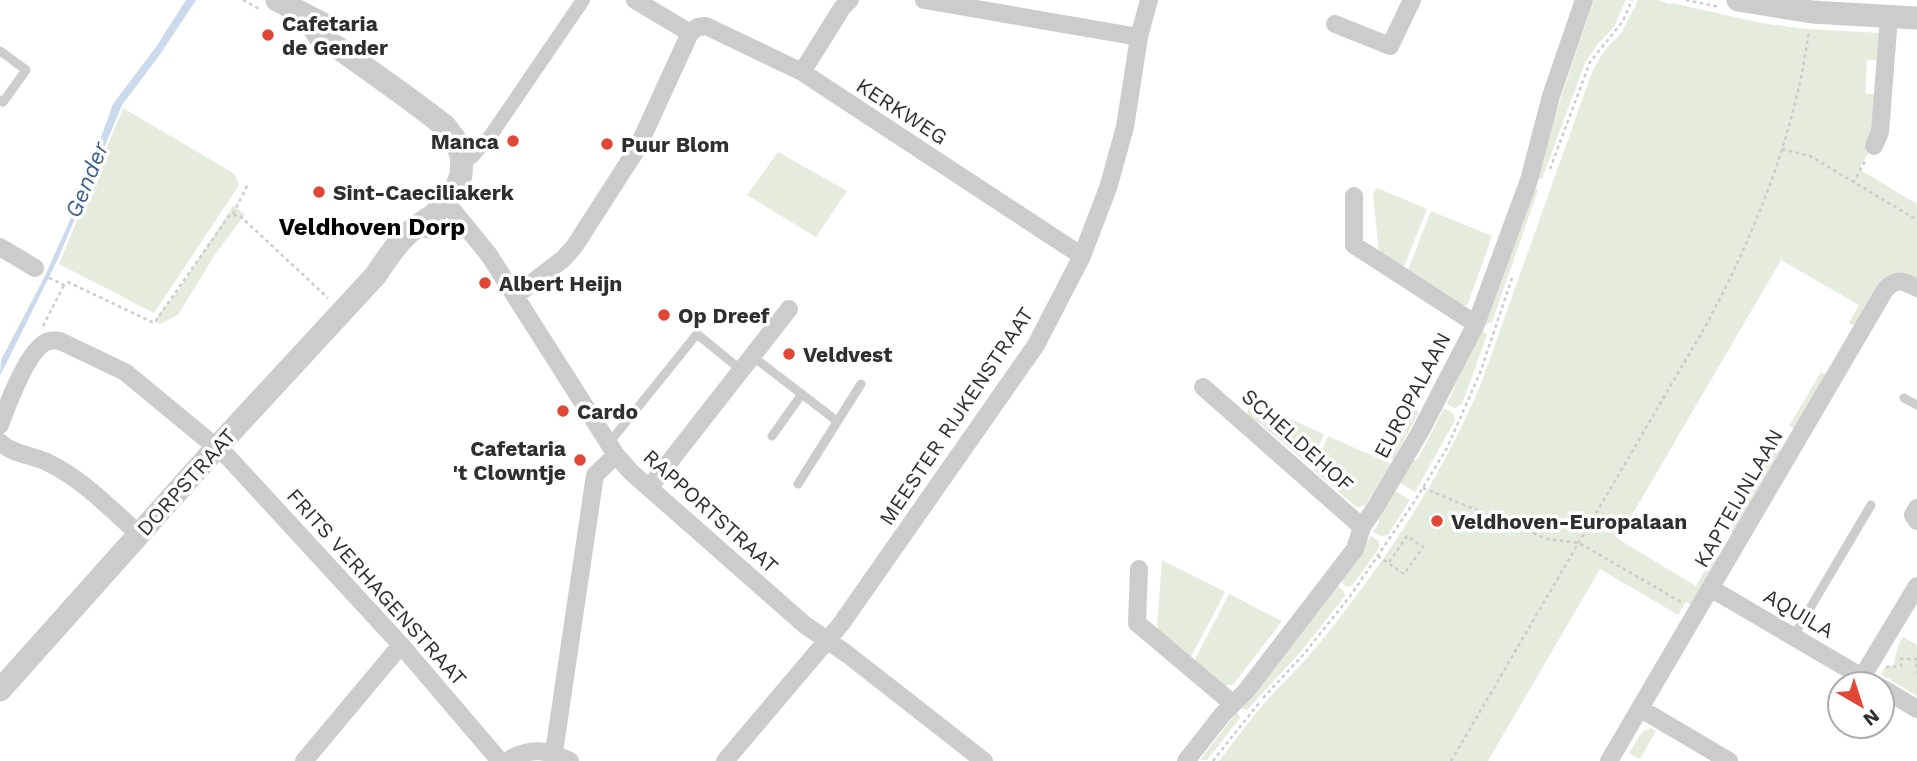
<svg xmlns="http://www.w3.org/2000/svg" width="1917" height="761" font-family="'Work Sans',sans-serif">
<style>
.green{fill:#e3ecdd}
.water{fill:#cad9eb}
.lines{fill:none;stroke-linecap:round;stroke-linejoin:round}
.path{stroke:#ccc;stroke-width:2.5;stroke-dasharray:3.5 3.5;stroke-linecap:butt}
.service{stroke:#ccc;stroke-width:9}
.pedestrian{stroke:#ccc;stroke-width:14}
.minor{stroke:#ccc;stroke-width:18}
.tertiary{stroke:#ccc;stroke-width:23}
.poi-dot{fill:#e14736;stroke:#fff;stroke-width:2.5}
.labels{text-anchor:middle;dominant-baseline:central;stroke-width:7;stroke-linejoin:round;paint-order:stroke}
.poi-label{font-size:21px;font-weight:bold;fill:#2f2f2f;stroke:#fff;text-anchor:start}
.street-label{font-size:21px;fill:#2f2f2f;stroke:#fff}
.water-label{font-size:23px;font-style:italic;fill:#3f6290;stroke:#fff}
.quarter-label{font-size:24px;font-weight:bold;fill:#000;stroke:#fff}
</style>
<rect width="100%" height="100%" fill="#fff"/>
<path class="green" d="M1594 0H1626L1614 27 1597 45 1585 63 1542 179 1533 180Z
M1638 0H1658L1669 4 1672 3 1761 23 1806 29 1882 33 1878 60H1867L1865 93 1881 96 1871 133 1866 141 1873 145 1859 169 1917 204V278L1905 273 1894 274 1856 327 1849 323 1859 305 1781 260 1618 539 1696 586 1714 554 1721 558 1693 606 1686 602 1678 615 1600 569 1488 761H1219C1235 740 1251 718 1269 698 1283 682 1299 668 1313 651 1380 570 1440 481 1481 384L1592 72 1604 51 1622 32Z
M123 108 235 174 239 185 154 313 59 264Z
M778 152 847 191 816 237 747 195Z
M1531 184 1538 190 1492 322 1485 325 1482 324Z
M1377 188 1427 209 1402 272 1379 252 1373 194Z
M233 206 245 214 214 256 178 315 160 324 154 321 180 288Z
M1431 211 1492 236 1468 304 1462 306 1406 275Z
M1480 328 1487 335 1462 404 1455 408 1447 404Z
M1821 372 1828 376 1796 430 1789 426Z
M1255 403 1324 434 1310 466 1259 423 1254 426 1247 416 1249 406Z
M1444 408 1453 413 1455 420 1415 492 1399 482 1412 461 1418 459Z
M1414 410 1419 412 1393 460 1387 458Z
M1328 436 1391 464 1365 506 1356 507 1313 470Z
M1776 448 1783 452 1735 534 1730 531 1731 525Z
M1394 490 1410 500 1388 535 1381 536 1373 532 1379 523 1378 515Z
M1371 536 1379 541V548L1352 586 1347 587 1339 581Z
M1162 560 1225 592 1190 659 1157 629Z
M1336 585 1344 591 1345 596 1303 649 1247 710 1241 708Z
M1229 594 1282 621 1233 685H1227L1224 689 1193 663Z
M1903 637 1917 645V696L1881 674 1886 666H1893L1898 646Z
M1237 712 1240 718 1207 760H1200Z
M1651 728 1656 731 1640 759 1629 753 1642 732Z"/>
<path class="water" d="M186 0H196L161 53 122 105 58 259 0 376 1 360 44 278 75 209 113 104 156 47Z"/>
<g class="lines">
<path class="path" d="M243 0 261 10
M1686 0 1719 7
M1782 149 1810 156 1917 220
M1550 169 1590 62 1623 21 1632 0
M1853 183 1865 161
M233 214 248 184
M49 278 64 285 68 282 154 323 229 216 239 215 328 298
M43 326 64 285
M1423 488 1547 539 1579 543 1683 603
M1378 556 1404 574 1423 547 1407 536 1388 564
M1886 667 1901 666V659H1916L1917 673
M1263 698 1303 655 1351 595 1416 499 1447 448 1480 373 1512 278
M1213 761 1259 703
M1451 761 1705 327C1755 234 1795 135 1809 30"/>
<path class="service" d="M0 51 26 70 3 102 0 100
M752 356 837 421
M1904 398 1917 405
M772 436 802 394
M609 443 697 334 741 370
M798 484 861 384
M1793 637 1871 505"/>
<path class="pedestrian" d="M462 158 472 157 491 135 583 0"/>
<path class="minor" d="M635 0 690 33
M924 0 1139 37
M1335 24 1390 46 1412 0
M802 72 842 8 850 0
M1874 146 1880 132 1889 17
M1354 196V245L1476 324
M446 202 489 255 616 455 631 472 805 625 847 654 984 761
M0 247 35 268
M515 296 563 259 574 247 637 149 690 33 698 27 706 26 802 72 1082 256
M1203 387 1362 527
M0 425C7 406 29 346 49 341 53 340 57 341 60 341L125 372 228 457 401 645 500 761
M0 442C13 455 34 455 49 463 85 481 110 509 139 534
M649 488 789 309
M1917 508 1913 515 1917 521
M1139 569 1137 623 1232 703
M1712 589 1874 684
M1862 677 1917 586
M1882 688 1917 709
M1641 709 1729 761
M554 752 595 475 616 455
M304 761 401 645
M507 761C529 747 547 749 570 761
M725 761 841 624 1036 345 1082 256 1108 188 1125 127 1139 37 1149 0
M1186 761 1222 715 1246 691 1355 549 1362 527 1375 508 1420 432 1476 324 1529 180 1551 96 1584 0
M1609 761 1885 290C1897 277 1903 281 1917 288"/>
<path class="tertiary" d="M277 0 321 23
M1738 0 1812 12 1917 18
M307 17 321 39 337 47 408 98 445 126 455 139 462 158 461 175 456 188 434 215 428 227
M0 690 217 447 375 276C394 248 404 232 434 215"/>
</g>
<g class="poi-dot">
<circle cx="268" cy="35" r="7"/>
<circle cx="513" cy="141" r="7"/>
<circle cx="607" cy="144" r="7"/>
<circle cx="319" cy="192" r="7"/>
<circle cx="485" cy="283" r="7"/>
<circle cx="664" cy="315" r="7"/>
<circle cx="789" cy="354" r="7"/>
<circle cx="563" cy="411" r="7"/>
<circle cx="580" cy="460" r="7"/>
<circle cx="1437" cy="521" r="7"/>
</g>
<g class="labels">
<g class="poi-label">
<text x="282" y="23">Cafetaria<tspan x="282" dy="24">de Gender</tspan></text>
<text x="499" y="141" text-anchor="end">Manca</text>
<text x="621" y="144">Puur Blom</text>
<text x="333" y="192">Sint-Caeciliakerk</text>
<text x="499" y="283">Albert Heijn</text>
<text x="678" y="315">Op Dreef</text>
<text x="803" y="354">Veldvest</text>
<text x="577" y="411">Cardo</text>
<text x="566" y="448" text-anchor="end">Cafetaria<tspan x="566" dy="24">'t Clowntje</tspan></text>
<text x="1451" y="521">Veldhoven-Europalaan</text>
</g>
<g class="street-label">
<text transform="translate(902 111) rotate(33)">KERKWEG</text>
<text transform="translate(1412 395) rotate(-62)">EUROPALAAN</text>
<text transform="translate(956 416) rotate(-56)">MEESTER RIJKENSTRAAT</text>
<text transform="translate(1298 440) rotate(42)">SCHELDEHOF</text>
<text transform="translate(186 482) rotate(-48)">DORPSTRAAT</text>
<text transform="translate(1738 498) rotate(-60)">KAPTEIJNLAAN</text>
<text transform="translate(711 511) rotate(42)">RAPPORTSTRAAT</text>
<text transform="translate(377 587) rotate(48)">FRITS VERHAGENSTRAAT</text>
<text transform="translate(1799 613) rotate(30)">AQUILA</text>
</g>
<g class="water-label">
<text transform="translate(87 180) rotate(-68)">Gender</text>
</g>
<g class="quarter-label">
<text x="372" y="227">Veldhoven Dorp</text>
</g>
</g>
<g transform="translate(1861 705) rotate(141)"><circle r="33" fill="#ffffff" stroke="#acacac" stroke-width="2"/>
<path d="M0-5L12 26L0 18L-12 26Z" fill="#e14736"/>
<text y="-10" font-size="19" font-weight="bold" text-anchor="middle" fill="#2f2f2f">N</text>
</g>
</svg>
